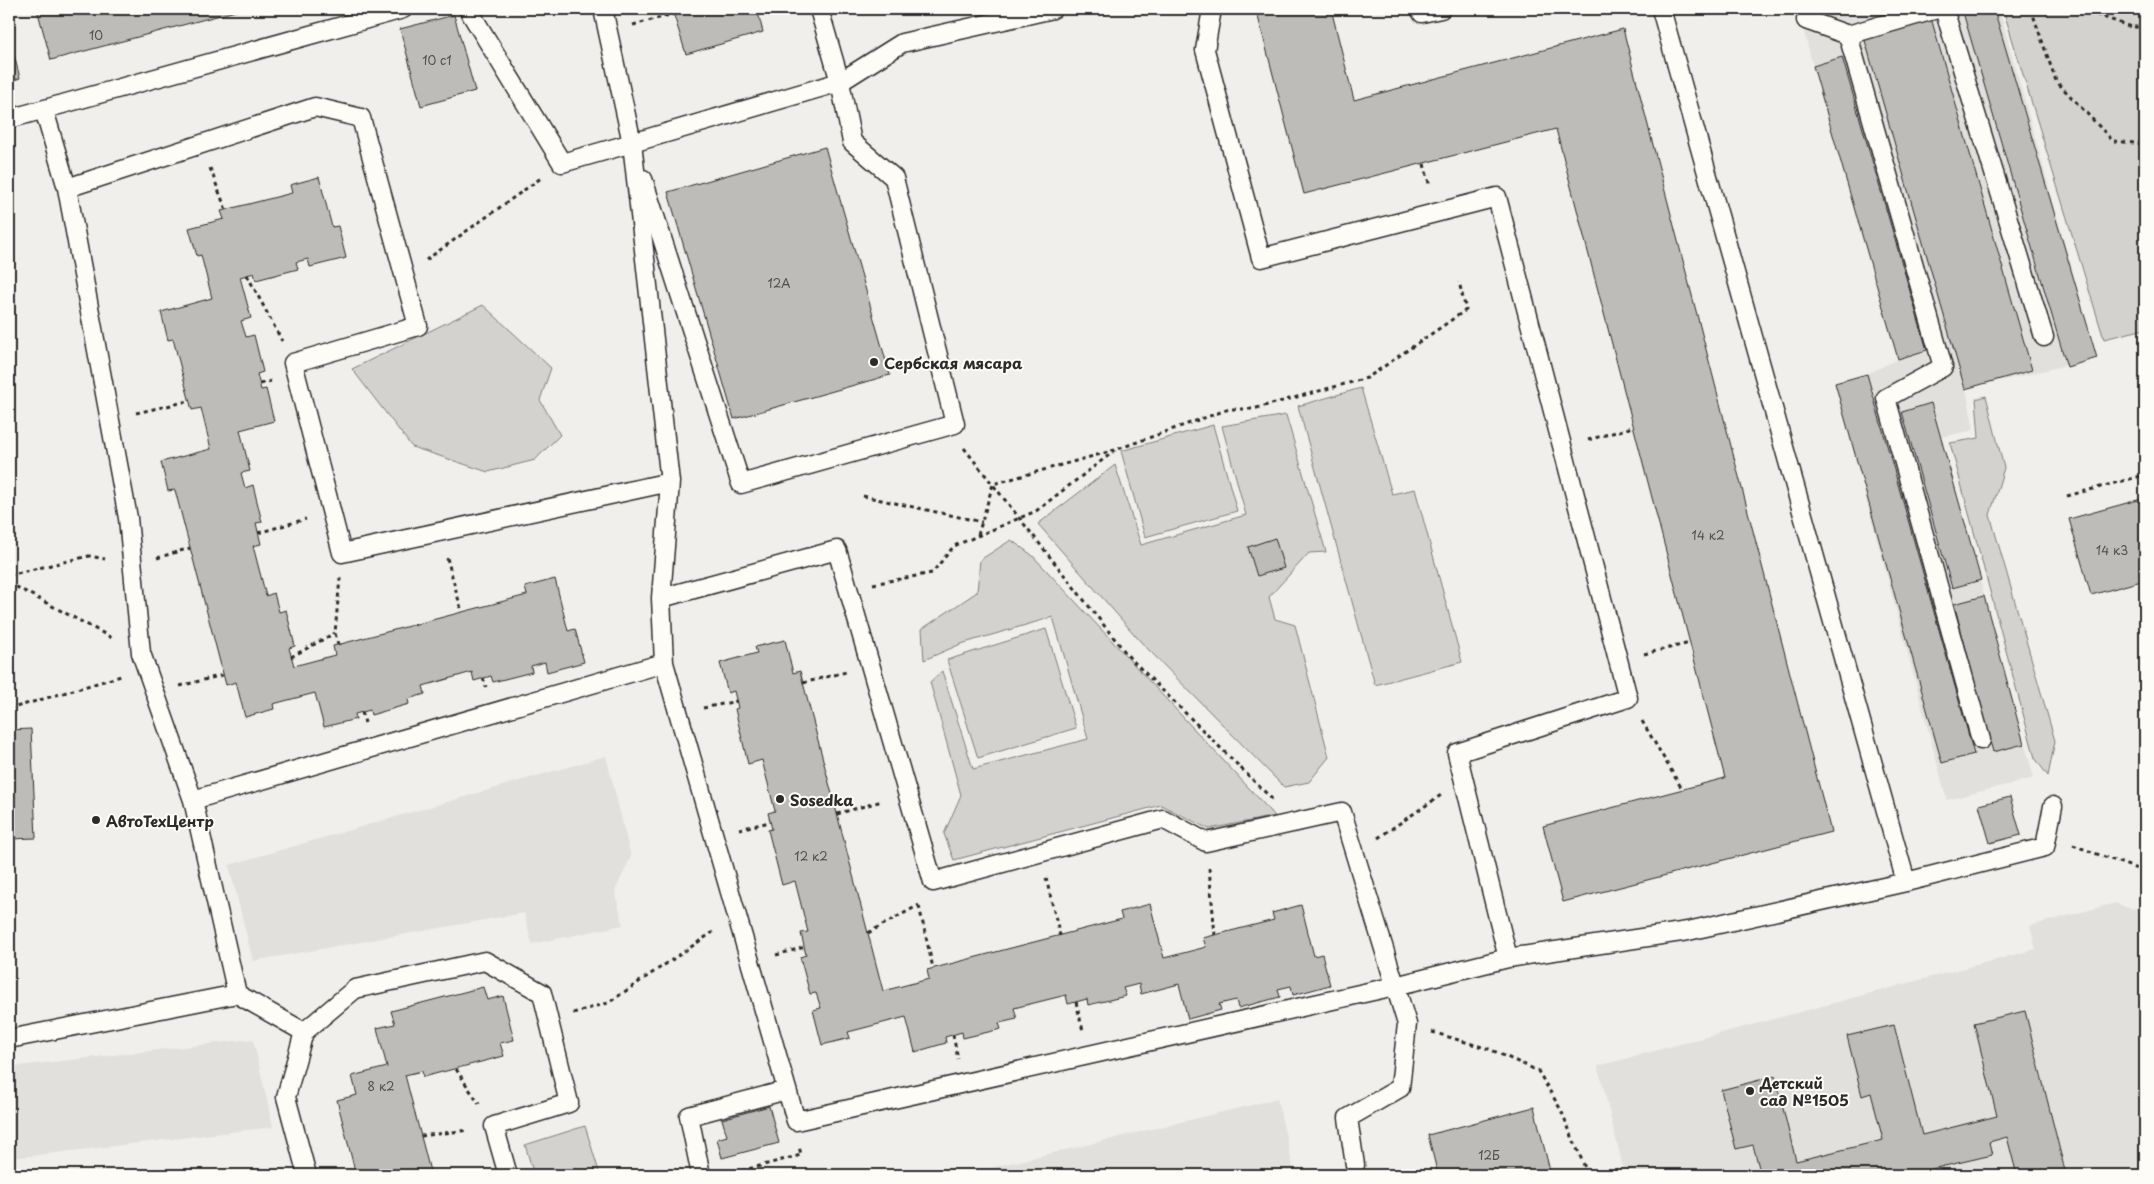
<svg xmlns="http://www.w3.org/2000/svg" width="2154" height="1184" font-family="'Playpen Sans',sans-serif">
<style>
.built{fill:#e1e0dc}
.green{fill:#d3d2cf;stroke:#7f7e7d}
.building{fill:#bdbcb8;stroke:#2b2b2b}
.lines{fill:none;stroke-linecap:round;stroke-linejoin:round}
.service-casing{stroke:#2b2b2b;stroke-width:21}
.path{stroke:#2b2b2b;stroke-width:3;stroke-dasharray:4 4;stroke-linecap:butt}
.service{stroke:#fdfcf7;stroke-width:18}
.poi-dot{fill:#2b2b2b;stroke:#fdfcf7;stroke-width:2}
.labels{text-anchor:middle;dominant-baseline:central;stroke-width:4;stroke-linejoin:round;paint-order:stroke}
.number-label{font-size:12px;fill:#504f4e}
.poi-label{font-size:15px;font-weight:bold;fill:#2b2b2b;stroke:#fdfcf7;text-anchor:start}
</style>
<rect width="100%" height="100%" fill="#f0efeb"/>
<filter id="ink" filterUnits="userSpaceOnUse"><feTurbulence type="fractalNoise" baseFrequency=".02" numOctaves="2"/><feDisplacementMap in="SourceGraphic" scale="10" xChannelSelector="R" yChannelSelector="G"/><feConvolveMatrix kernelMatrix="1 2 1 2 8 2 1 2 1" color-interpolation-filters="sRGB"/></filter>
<g filter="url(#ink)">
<path class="built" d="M1798 9H1999L2097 358 1966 389 1974 430 1941 437 2034 778 1947 800 1835 383 1867 374 1898 359 1813 66Z
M606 756 631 857 615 891 623 925 532 944 524 913 253 961 229 865Z
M2115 903 2131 909 2145 906V1175H1625L1598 1066 2036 949 2030 926Z
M253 1039 273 1127 13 1158 9 1112V1067Z
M1277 1099 1295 1175H961Z"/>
<path class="green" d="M2003 9H2145V329L2104 339Z
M483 305 551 368 540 400 560 435 535 460 488 472 412 447 352 369Z
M1361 388 1392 494 1415 489 1462 662 1375 685 1298 406Z
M1986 396 2004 468 1990 515 2055 741 2048 776 2035 758 1950 443 1979 438 1976 399Z
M1286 415 1326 552 1309 553 1269 597 1275 619 1295 625 1329 757 1309 782 1284 787 1141 642 1038 524 1115 465 1141 545 1246 515 1222 426Z
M1213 425 1237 511 1145 537 1121 451Z
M1011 540 1032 555 1275 816 1209 829 1161 805 954 860 944 834 961 795 930 682 942 671 973 769 1088 739 1053 617 961 644 924 660 922 629 977 592 980 560Z
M1046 629 1076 728 978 758 947 660Z
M585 1126 600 1175H534L525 1145Z"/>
<path class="building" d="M37 9H243L51 60Z
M672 9H757L763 32 686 54Z
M1256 9H1331L1354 100 1623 29 1831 832 1563 902 1543 826 1725 778 1556 129 1304 194Z
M1962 9H1994L2097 358 2067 367Z
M454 15 475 91 421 106 400 29Z
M1931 18 2032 370 1965 389 1864 37Z
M9 36 20 78 9 82Z
M1842 57 1927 350 1898 359 1813 66Z
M825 147 890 375 734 419 668 192Z
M319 177 332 227 338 226 346 258 310 267 308 259 296 262 298 269 256 280 254 273 240 277 251 318 241 321 246 337 254 335 263 372 257 374 261 390 266 389 274 421 240 430 250 471 241 473 245 488 253 485 262 522 256 523 261 544 253 546 266 596 274 593 279 612 286 610 295 646 289 648 294 666 335 655 333 646 527 595 525 587 555 579 568 631 575 629 584 662 547 672 545 662 531 666 532 672 493 682 491 676 474 681 472 672 423 686 425 694 408 699 409 704 371 715 370 710 355 714 356 719 324 727 315 693 273 704 274 709 245 717 236 682 226 685 175 490 168 491 161 462 211 449 201 408 192 410 173 339 168 340 161 312 212 298 201 255 197 256 189 228 224 219 221 211 292 193 290 185Z
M1867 374 1974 754 1942 763 1835 383Z
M1931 403 1981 580 1952 588 1902 412Z
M2145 498V580L2091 595 2069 519Z
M1275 538 1284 568 1257 576 1248 547Z
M1984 596 2024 744 1993 752 1954 604Z
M785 640 793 673 800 671 883 991 929 979 927 970 1122 919 1120 912 1150 904 1164 958 1206 947 1203 938 1274 920 1272 913 1301 905 1314 956 1322 954 1330 985 1293 995 1291 986 1278 989 1280 997 1238 1008 1236 1000 1219 1004 1221 1010 1188 1019 1179 984 1141 994 1139 984 1123 988 1126 996 1088 1005 1087 999 1068 1004 1066 995 1014 1008 1017 1019 999 1023 1001 1029 963 1038 962 1032 945 1037 946 1043 915 1052 906 1017 848 1032 850 1038 822 1045 813 1010 821 1008 816 993 810 994 800 957 806 955 801 933 808 932 795 881 782 885 768 830 772 829 768 813 775 811 762 760 748 764 735 709 738 708 734 691 728 693 720 663 757 653 755 647Z
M31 729 36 838 9 839V730Z
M2010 797 2021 835 1990 843 1979 805Z
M483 987 487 1000 503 996 514 1040 500 1043 504 1056 423 1077 422 1071 405 1075 431 1175H356L337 1100 357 1095 352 1076 387 1067 377 1028 395 1024 391 1011Z
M2025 1011 2066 1175H2017L2007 1137 1989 1142 1992 1155 1923 1171 1924 1175H1761L1753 1145 1736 1149 1721 1090 1775 1076 1796 1161 1883 1140 1871 1093 1862 1096 1847 1036 1894 1025 1922 1135 1997 1116 1974 1023Z
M769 1106 779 1143 722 1158 717 1139 727 1136 722 1119Z
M1534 1107 1551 1175H1438L1428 1135Z"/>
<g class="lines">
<g class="service-casing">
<path id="service" d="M468 9 562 163 632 143
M603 9 632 143 840 82 902 43 1053 9
M1212 9 1205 50 1261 258 1497 197 1628 698 1457 753 1508 958 1688 931 1906 882 2045 847 2053 806
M1420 9 1422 13 1441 9
M1661 9 1906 882
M1944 9 2044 337
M1806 20 1848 35 1943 367 1886 398 1981 740
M1848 35 1937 9
M44 110 67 188 128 518 141 653 193 800
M9 119 403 9
M632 143 670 482 661 598 664 663 796 1121 1395 986 1508 958
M643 179 741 484 955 424 894 178 852 142 840 82 819 9
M67 188 315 107 361 118 418 326 293 363 342 553 670 482
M661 598 837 550 933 882 1163 819 1206 842 1342 812 1407 1024 1400 1088 1348 1118 1355 1165
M237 994 304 1032
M9 1039 237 994 193 800 664 663
M307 1175 286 1097 304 1032 355 989 485 961 542 993 569 1103 494 1126 508 1175
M701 1175 689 1116 787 1090"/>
</g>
<path class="path" d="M2031 9 2056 81 2113 141 2145 144
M2081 9 2131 27H2145
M633 25 674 14
M1424 164 1430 187
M210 168 226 210
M426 260 541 178
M247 275 282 341
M260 384 271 381
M136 413 189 401
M1588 440 1633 427
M964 448 1129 657 1273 800
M863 496 982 522
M2067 496 2145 475
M258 533 306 519
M978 535 993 484 1115 450 1229 409H1253L1367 378 1466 310 1459 282
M157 558 190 548
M447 558 462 612
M9 575 89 556 105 559
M9 583 114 639
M873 584 932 573 954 546 1036 511 1113 452
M338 645 335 633 340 578
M1644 654 1690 643
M291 657 335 633
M483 678 486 687
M803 683 846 672
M180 686 223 675
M703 708 737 701
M9 709 121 676
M362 712 365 723
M1642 721 1682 789
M837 814 882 801
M739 829 770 822
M1378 838 1441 795
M2073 845 2145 872
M1209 868 1215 935
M1046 878 1060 936
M919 906 933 968
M868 933 919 905
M776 955 805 947
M1076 1002 1083 1031
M573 1013 608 1003 713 932
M1432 1032 1489 1049 1538 1071 1561 1110 1588 1175
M953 1035 958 1059
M456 1069 479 1104
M421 1136 468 1130
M726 1175 801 1155 799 1146"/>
<use href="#service" class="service"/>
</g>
</g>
<g class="poi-dot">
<circle cx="874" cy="362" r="5"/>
<circle cx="780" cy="799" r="5"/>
<circle cx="96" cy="820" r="5"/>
<circle cx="1750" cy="1091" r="5"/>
</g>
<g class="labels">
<g class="number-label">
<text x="96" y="35">10</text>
<text x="437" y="60">10 с1</text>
<text x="779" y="283">12А</text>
<text x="1708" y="535">14 к2</text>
<text x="2112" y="550">14 к3</text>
<text x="811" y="856">12 к2</text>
<text x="381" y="1086">8 к2</text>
<text x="1489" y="1155">12Б</text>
</g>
<g class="poi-label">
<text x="884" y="362">Сербская мясара</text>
<text x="790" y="799">Sosedka</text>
<text x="106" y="820">АвтоТехЦентр</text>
<text x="1760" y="1082">Детский<tspan x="1760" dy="17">сад №1505</tspan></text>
</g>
</g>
<rect width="2154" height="1184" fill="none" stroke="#fdfcf7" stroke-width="30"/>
<rect x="15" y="15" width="2124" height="1154" fill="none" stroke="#2b2b2b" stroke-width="2" filter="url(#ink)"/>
</svg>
